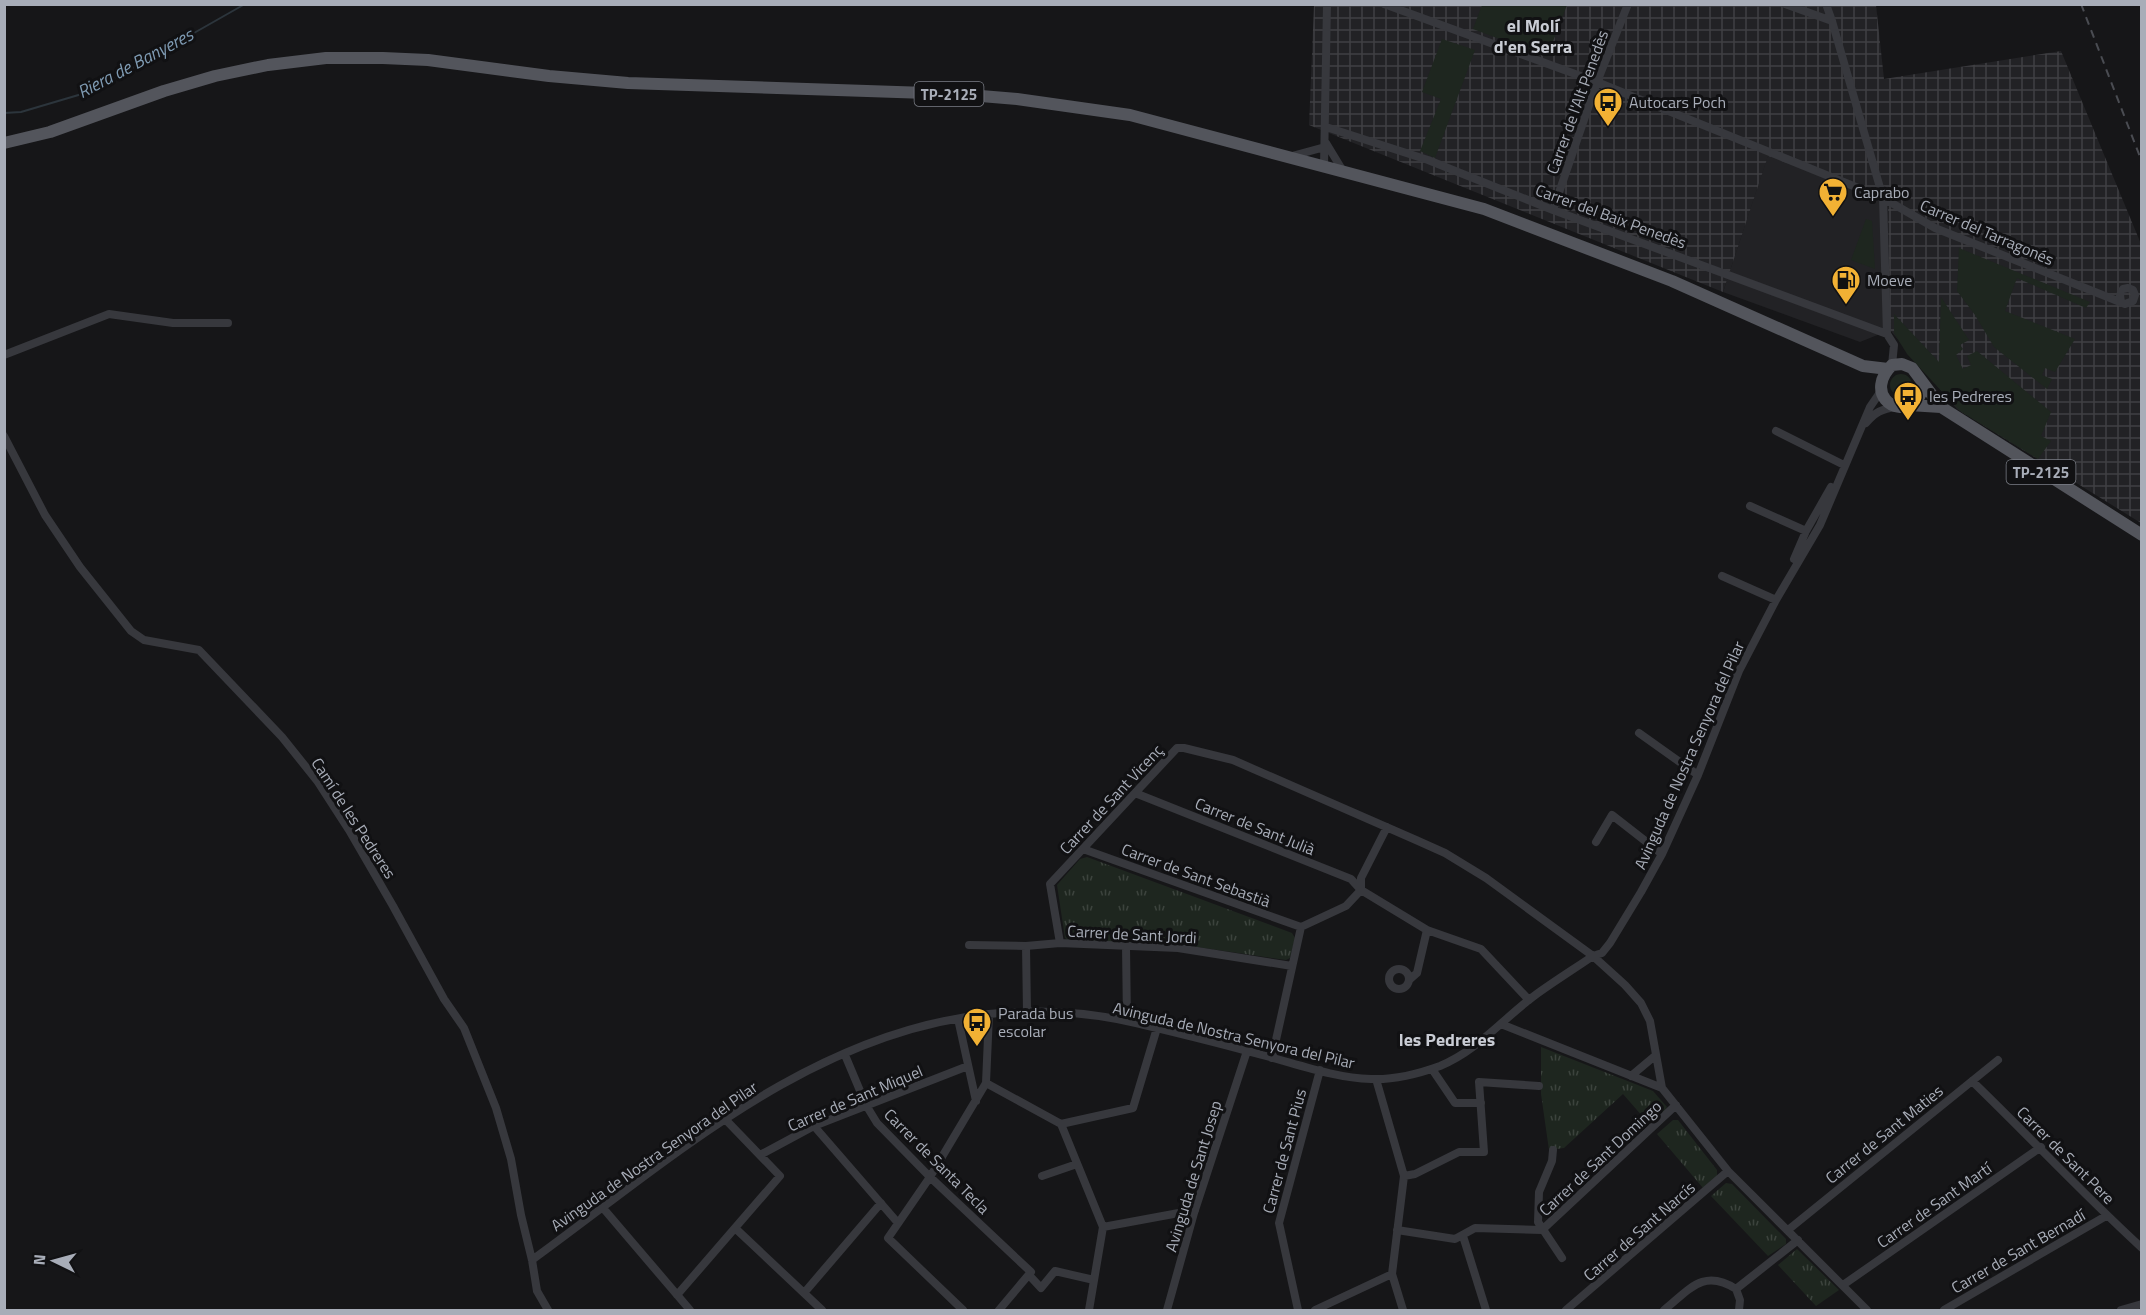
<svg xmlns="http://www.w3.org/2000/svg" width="2146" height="1315" font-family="'Titillium Web',sans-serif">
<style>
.built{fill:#222225}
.industrial{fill:url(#industrial-grid)}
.green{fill:#1e261f}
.park{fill:url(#park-tufts)}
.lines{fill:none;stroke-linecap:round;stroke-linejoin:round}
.stream{stroke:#2c353c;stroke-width:2}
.minor{stroke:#37383d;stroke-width:8}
.primary{stroke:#53555c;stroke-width:12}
.rail{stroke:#4a4c52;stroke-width:2;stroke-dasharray:8 6;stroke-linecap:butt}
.labels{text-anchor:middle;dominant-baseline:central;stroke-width:6;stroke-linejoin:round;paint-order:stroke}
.shield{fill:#111113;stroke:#7b7e86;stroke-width:1.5}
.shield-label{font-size:15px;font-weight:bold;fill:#a8adb8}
.street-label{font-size:16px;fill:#a8adb8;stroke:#111113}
.poi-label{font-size:16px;fill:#a8adb8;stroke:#111113;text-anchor:start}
.neighbourhood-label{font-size:18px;font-weight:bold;fill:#c9ccd4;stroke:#111113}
.water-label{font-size:18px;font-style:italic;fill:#7f9bb3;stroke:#111113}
</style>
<defs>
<pattern id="industrial-grid" width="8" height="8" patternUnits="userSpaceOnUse" patternTransform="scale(1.5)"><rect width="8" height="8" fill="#222225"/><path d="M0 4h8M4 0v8" fill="none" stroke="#3f3f43"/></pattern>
<pattern id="park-tufts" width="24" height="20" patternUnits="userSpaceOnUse" patternTransform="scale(1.5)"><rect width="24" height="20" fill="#1e261f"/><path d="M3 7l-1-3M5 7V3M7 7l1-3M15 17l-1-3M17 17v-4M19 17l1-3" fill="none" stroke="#3c433d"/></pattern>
</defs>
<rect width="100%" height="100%" fill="#161618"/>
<path class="built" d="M1768 155 1889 201 1890 330 1860 342 1723 292Z"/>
<path class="industrial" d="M1314 5H1876L1884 79 2061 51 2141 244V523L1957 409 1890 330 1888 201 1768 156 1723 292 1309 125Z"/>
<path class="green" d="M1482 5V4L1567 5 1547 57 1473 29Z
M1442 39 1475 50 1435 158 1420 151 1441 99 1422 92Z
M1866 219 1872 221 1875 269 1851 260Z
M1959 248 2090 302 2086 308 2017 278 2005 311 2075 339 2055 372 2045 368 2042 375 2052 379 2047 389 1994 347 1975 315 1957 291Z
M1941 297 1969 340 1960 345 1963 349 1956 355 1963 369 1971 365 1967 356 1977 351 2051 412 2041 436 2051 441 2038 459 1960 411 1907 354 1894 333V314L1939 362Z
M1890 385a11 11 0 1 1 22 0a11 11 0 1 1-22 0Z"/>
<path class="park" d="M1087 857 1292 933 1295 938 1290 958 1286 960 1170 943 1069 941 1065 938 1057 885 1080 859Z
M1541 1047 1653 1091 1667 1107 1664 1113 1650 1125 1623 1094 1564 1148 1549 1150 1541 1094Z
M1673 1120H1678L1717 1170V1176L1703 1188 1657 1134Z
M1726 1183 1732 1184 1786 1239V1244L1768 1256 1711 1196Z
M1797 1249 1839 1290 1816 1306 1778 1265Z"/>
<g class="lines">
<path class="stream" d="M4 113 21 112 92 91 245 4"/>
<path class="minor" d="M1384 4 1597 82 1883 198 1935 228 2125 304 2133 301 2135 295 2133 290 2128 288 2123 289 2120 295 2121 302
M1785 4 1832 21
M1826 4 1832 21 1883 198 1887 334 1894 345 1892 365
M1326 127 1428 160 1553 210 1887 334
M1326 143 1343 171
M1292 156 1325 147
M1324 166 1327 4
M1553 210 1597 82 1628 4
M4 355 109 314 173 323H228
M1866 423C1875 412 1882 409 1896 407
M1776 431 1844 465
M4 436 45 515 80 567 131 631 144 640 199 650 282 737 318 782 349 830 393 906 444 999 464 1028 496 1108 511 1159 521 1215 532 1260 537 1291 548 1310
M1750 506 1806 531
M1794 559 1806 531 1831 487
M1722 576 1776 600
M1639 733 1698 775
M1135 793 1351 879 1361 890 1427 930 1481 949 1529 1000
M1596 842 1612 815 1662 854
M1083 849 1301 927
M1060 943 1050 884 1177 748H1184L1233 760 1416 840 1445 853 1486 878 1593 956 1625 985 1641 1003 1650 1021 1662 1088 1728 1171 1867 1310
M969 945 1026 946 1060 943 1178 948 1292 966
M1026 946 1027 1012
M1126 946 1127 1021
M1389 979a10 10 0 1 1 20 0a10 10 0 1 1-20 0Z
M1409 980 1417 973 1427 930
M958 1019 976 1101
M1501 1024 1662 1088
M845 1055 866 1105 877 1123 930 1177 1031 1272 999 1310
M1272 1058 1301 927 1346 906 1361 890V878L1387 827
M1432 1069 1455 1103H1481
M1631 1076 1656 1055
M1376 1079 1404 1176 1392 1274 1403 1310
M1972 1081C2029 1136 2083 1194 2142 1248
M986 1083 1061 1124 1103 1227 1089 1310
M1061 1124 1133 1108 1157 1028
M814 1126 898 1223
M1553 1150 1552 1161 1539 1192 1538 1222 1562 1258
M760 1155 814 1126 968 1066
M1042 1176 1077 1164
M1404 1176 1415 1174 1459 1152H1484L1479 1082 1539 1086
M603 1208 690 1310
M1103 1227 1195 1210
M735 1228 822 1310
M1397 1230 1455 1239 1475 1228 1542 1230
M1542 1230 1676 1105
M1788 1230 1998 1060
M1463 1236 1486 1310
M532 1260C671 1159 811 1032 989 1014 1038 1009 1088 1012 1136 1023 1178 1033 1220 1043 1262 1055 1297 1064 1335 1078 1371 1079 1395 1080 1418 1074 1440 1066 1477 1051 1503 1019 1534 996 1553 982 1574 969 1593 956L1602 953 1610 943 1641 892 1662 854 1698 775 1739 671 1776 600 1820 525 1870 407 1881 391
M1029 1275 1041 1288 1055 1271 1094 1280
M1843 1285 2041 1147
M1736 1289 1798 1240
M1736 1289 1740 1300 1739 1310
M804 1293 881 1203
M677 1295 780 1176 725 1119
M963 1310 888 1238 930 1177 986 1083 989 1014
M1167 1310 1194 1213 1247 1051
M1298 1310 1279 1223 1320 1070
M1315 1310 1392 1274
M1566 1310 1728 1171
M1664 1310C1689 1290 1703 1268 1736 1289
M1944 1310 2106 1216
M2121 1310 2142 1304"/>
<path class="primary" d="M4 143 50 132 164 91 215 76 268 65 326 58H383L428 60 549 76 628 83 957 94 1017 99 1130 115 1484 209 1672 281 1863 366 1888 369
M1924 385C1922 391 1920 398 1915 402 1894 418 1865 392 1892 365L1902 364 1912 368 1941 407 2142 535
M1909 405 1941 407"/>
<path class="rail" d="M2081 4 2142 162"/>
</g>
<defs>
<g id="bus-pin" transform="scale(1.5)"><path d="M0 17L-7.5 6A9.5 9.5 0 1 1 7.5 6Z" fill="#f2b134" stroke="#111113"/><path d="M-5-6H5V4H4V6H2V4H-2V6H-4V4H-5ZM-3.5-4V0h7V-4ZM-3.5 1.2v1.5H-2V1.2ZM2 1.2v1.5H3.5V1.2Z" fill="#111"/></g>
<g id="supermarket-pin" transform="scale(1.5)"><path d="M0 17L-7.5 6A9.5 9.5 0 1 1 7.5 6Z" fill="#f2b134" stroke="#111113"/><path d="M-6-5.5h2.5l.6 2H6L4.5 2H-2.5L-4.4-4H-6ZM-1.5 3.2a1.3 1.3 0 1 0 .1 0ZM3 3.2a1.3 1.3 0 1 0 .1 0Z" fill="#111"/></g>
<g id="fuel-pin" transform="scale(1.5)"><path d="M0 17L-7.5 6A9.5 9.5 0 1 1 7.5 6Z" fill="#f2b134" stroke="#111113"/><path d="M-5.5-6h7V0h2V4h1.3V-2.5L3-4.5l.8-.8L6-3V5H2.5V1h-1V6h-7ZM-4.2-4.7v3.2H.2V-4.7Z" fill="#111"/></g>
</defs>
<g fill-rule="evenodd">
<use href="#bus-pin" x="1608" y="102"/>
<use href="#supermarket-pin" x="1833" y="192"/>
<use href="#fuel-pin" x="1846" y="280"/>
<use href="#bus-pin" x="1908" y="396"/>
<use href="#bus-pin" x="977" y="1022"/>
</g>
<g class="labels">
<g class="shield">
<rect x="914.5" y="82" width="69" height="24" rx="4.5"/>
<rect x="2006.5" y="460" width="69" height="24" rx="4.5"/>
</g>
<g class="shield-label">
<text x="949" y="94">TP-2125</text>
<text x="2041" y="472">TP-2125</text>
</g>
<g class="street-label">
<text transform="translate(1577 102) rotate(-70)">Carrer de l'Alt Penedès</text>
<text transform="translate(1611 216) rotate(20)">Carrer del Baix Penedès</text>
<text transform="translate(1987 232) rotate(23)">Carrer del Tarragonés</text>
<text transform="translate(1689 755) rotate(-66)">Avinguda de Nostra Senyora del Pilar</text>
<text transform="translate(1111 799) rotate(-47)">Carrer de Sant Vicenç</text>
<text transform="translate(354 818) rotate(57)">Camí de les Pedreres</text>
<text transform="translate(1255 826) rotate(22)">Carrer de Sant Julià</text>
<text transform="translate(1196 875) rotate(20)">Carrer de Sant Sebastià</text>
<text transform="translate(1132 934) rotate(3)">Carrer de Sant Jordi</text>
<text transform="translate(1234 1035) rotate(13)">Avinguda de Nostra Senyora del Pilar</text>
<text transform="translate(855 1098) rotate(-23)">Carrer de Sant Miquel</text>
<text transform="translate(1884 1134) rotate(-39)">Carrer de Sant Maties</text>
<text transform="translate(1284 1151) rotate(-75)">Carrer de Sant Pius</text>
<text transform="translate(2066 1155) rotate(45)">Carrer de Sant Pere</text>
<text transform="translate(654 1156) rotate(-35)">Avinguda de Nostra Senyora del Pilar</text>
<text transform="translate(1600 1158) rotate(-43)">Carrer de Sant Domingo</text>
<text transform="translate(937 1161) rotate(45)">Carrer de Santa Tecla</text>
<text transform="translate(1193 1176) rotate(-73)">Avinguda de Sant Josep</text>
<text transform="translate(1934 1205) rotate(-35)">Carrer de Sant Martí</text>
<text transform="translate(1639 1231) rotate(-41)">Carrer de Sant Narcís</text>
<text transform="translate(2018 1251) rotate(-30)">Carrer de Sant Bernadí</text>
</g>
<g class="poi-label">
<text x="1629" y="102">Autocars Poch</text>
<text x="1854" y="192">Caprabo</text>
<text x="1867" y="280">Moeve</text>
<text x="1929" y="396">les Pedreres</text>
<text x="998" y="1013">Parada bus<tspan x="998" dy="18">escolar</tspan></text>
</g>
<g class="neighbourhood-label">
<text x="1533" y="25">el Molí<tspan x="1533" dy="21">d'en Serra</tspan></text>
<text x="1447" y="1039">les Pedreres</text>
</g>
<g class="water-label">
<text transform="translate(135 63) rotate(-28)">Riera de Banyeres</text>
</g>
</g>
<rect width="2146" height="1315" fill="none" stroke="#a8adb8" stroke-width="12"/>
<g transform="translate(54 1261) rotate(275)" stroke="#111113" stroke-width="4.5" paint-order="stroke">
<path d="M0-4.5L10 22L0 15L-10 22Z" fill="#a8adb8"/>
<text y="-9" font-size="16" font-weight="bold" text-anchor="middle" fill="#a8adb8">N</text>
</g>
</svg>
